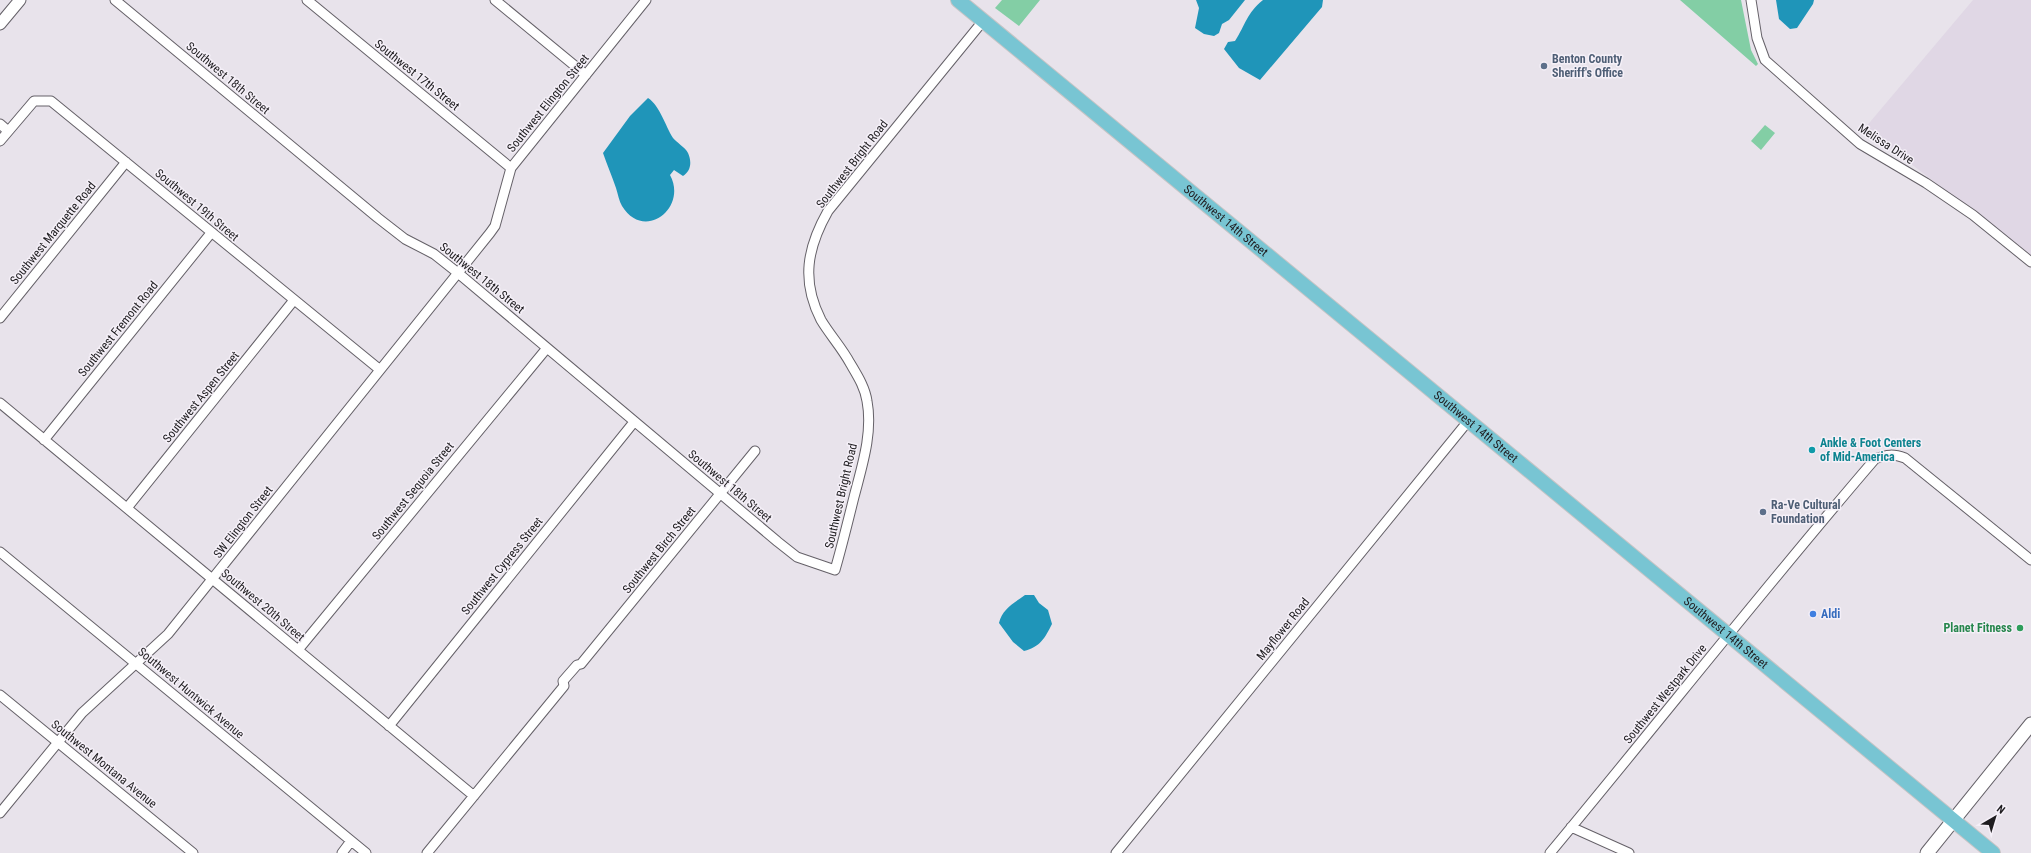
<svg xmlns="http://www.w3.org/2000/svg" width="2031" height="853" font-family="'Roboto Condensed',sans-serif">
<style>
.built{fill:#e0d7e5}
.green{fill:#83cea5}
.water{fill:#1f95b9}
.lines{fill:none;stroke-linecap:round;stroke-linejoin:round}
.minor-casing{stroke:#656168;stroke-width:11}
.tertiary-casing{stroke:#656168;stroke-width:13}
.secondary-casing{stroke:#656168;stroke-width:15}
.primary-casing{stroke:#c5c4c5;stroke-width:16}
.minor{stroke:#fff;stroke-width:9}
.tertiary{stroke:#fff;stroke-width:11}
.secondary{stroke:#fff;stroke-width:13}
.primary{stroke:#78c5d3;stroke-width:14}
.service-dot{fill:#5c6f8a;stroke:#f5f0f8;stroke-width:1.5}
.culture-dot{fill:#0f9aa8;stroke:#f5f0f8;stroke-width:1.5}
.shop-dot{fill:#3f7fe0;stroke:#f5f0f8;stroke-width:1.5}
.leisure-dot{fill:#2e9e5b;stroke:#f5f0f8;stroke-width:1.5}
.labels{text-anchor:middle;dominant-baseline:central;stroke-width:3;stroke-linejoin:round;paint-order:stroke}
.service-label{font-size:12px;font-weight:bold;fill:#4e5e75;stroke:#f5f0f8;text-anchor:start}
.street-label{font-size:12px;fill:#1f1d20;stroke:#f5f0f8}
.culture-label{font-size:12px;font-weight:bold;fill:#0d838f;stroke:#f5f0f8;text-anchor:start}
.shop-label{font-size:12px;font-weight:bold;fill:#366cbe;stroke:#f5f0f8;text-anchor:start}
.leisure-label{font-size:12px;font-weight:bold;fill:#27864d;stroke:#f5f0f8;text-anchor:end}
</style>
<rect width="100%" height="100%" fill="#e8e3eb"/>
<path class="built" d="M1973 0H2031V257L1865 128Z"/>
<path class="green" d="M1002 0H1040L1019 26 995 8Z
M1680 0H1741L1751 50 1758 64 1756 66Z
M1765 125 1775 133 1761 150 1751 141Z"/>
<path class="water" d="M1196 0H1245L1229 20 1222 24 1219 33 1214 36 1204 34 1195 28 1199 8Z
M1263 0H1323L1322 7 1260 80 1239 68 1224 49 1228 42 1235 41C1246 24 1246 14 1263 0Z
M1776 0H1814L1813 4 1797 28 1790 29 1779 19Z
M648 98C660 106 665 125 673 138 677 143 685 147 688 153 692 162 691 171 683 176L674 170 670 175C688 208 644 242 622 206 619 201 618 194 616 188 612 176 607 165 603 153L630 116Z
M1025 595H1034L1039 603 1048 610 1052 624C1045 638 1040 647 1024 651L1013 642 999 623C1002 609 1014 603 1025 595Z"/>
<g class="lines">
<g class="minor-casing">
<path id="minor" d="M115 0 378 218 405 239 434 254 458 273 778 542 797 557 835 570C842 546 848 521 854 497 862 466 873 433 867 401 865 387 857 375 850 363 842 348 830 335 821 320 801 281 807 248 828 211L983 21
M307 0 511 168
M495 0 586 75
M1751 0 1757 38 1765 60 1860 144 1926 183 1973 215 2031 262
M0 124 8 131
M0 141 34 101H51L379 369
M0 318 126 162
M0 403 474 796
M44 440 211 233
M127 508 294 300
M0 552 366 853
M298 650 547 348
M0 695 193 853
M389 726 634 422
M0 813 82 713 168 634 490 233 495 226 511 168 646 0
M1571 827 1629 853
M342 853 351 841
M427 853 564 686 563 681 577 665 581 664 755 451
M1116 853 1469 420
M1550 853C1659 722 1764 588 1875 459 1887 454 1894 454 1905 458L2031 560"/>
</g>
<g class="tertiary-casing">
<path id="tertiary" d="M0 24 20 0"/>
</g>
<g class="secondary-casing">
<path id="secondary" d="M1927 853 2031 724"/>
</g>
<g class="primary-casing">
<g id="primary">
<path id="s1" d="M958 0 1993 853"/>
</g>
</g>
<use href="#minor" class="minor"/>
<use href="#tertiary" class="tertiary"/>
<use href="#secondary" class="secondary"/>
<use href="#primary" class="primary"/>
</g>
<g class="service-dot">
<circle cx="1544" cy="66" r="4"/>
<circle cx="1763" cy="512" r="4"/>
</g>
<circle class="culture-dot" cx="1812" cy="450" r="4"/>
<circle class="shop-dot" cx="1813" cy="614" r="4"/>
<circle class="leisure-dot" cx="2020" cy="628" r="4"/>
<g class="labels">
<g class="service-label">
<text x="1552" y="59">Benton County<tspan x="1552" dy="14">Sheriff's Office</tspan></text>
<text x="1771" y="505">Ra-Ve Cultural<tspan x="1771" dy="14">Foundation</tspan></text>
</g>
<g class="street-label">
<text transform="translate(417 75) rotate(39)">Southwest 17th Street</text>
<text transform="translate(228 78) rotate(40)">Southwest 18th Street</text>
<text transform="translate(548 103) rotate(-51)">Southwest Elington Street</text>
<text transform="translate(1886 144) rotate(33)">Melissa Drive</text>
<text transform="translate(852 164) rotate(-52)">Southwest Bright Road</text>
<text transform="translate(197 205) rotate(40)">Southwest 19th Street</text>
<text stroke="none"><textPath href="#s1" startOffset="347">Southwest 14th Street</textPath></text>
<text transform="translate(53 233) rotate(-51)">Southwest Marquette Road</text>
<text transform="translate(482 278) rotate(39)">Southwest 18th Street</text>
<text transform="translate(118 329) rotate(-51)">Southwest Fremont Road</text>
<text transform="translate(201 397) rotate(-51)">Southwest Aspen Street</text>
<text stroke="none"><textPath href="#s1" startOffset="671">Southwest 14th Street</textPath></text>
<text transform="translate(730 486) rotate(40)">Southwest 18th Street</text>
<text transform="translate(413 491) rotate(-51)">Southwest Sequoia Street</text>
<text transform="translate(841 496) rotate(-77)">Southwest Bright Road</text>
<text transform="translate(243 522) rotate(-52)">SW Elington Street</text>
<text transform="translate(659 550) rotate(-51)">Southwest Birch Street</text>
<text transform="translate(502 566) rotate(-51)">Southwest Cypress Street</text>
<text transform="translate(263 605) rotate(40)">Southwest 20th Street</text>
<text transform="translate(1283 629) rotate(-51)">Mayflower Road</text>
<text stroke="none"><textPath href="#s1" startOffset="995">Southwest 14th Street</textPath></text>
<text transform="translate(191 693) rotate(40)">Southwest Huntwick Avenue</text>
<text transform="translate(1665 694) rotate(-51)">Southwest Westpark Drive</text>
<text transform="translate(104 764) rotate(39)">Southwest Montana Avenue</text>
</g>
<g class="culture-label">
<text x="1820" y="443">Ankle &amp; Foot Centers<tspan x="1820" dy="14">of Mid-America</tspan></text>
</g>
<g class="shop-label">
<text x="1821" y="614">Aldi</text>
</g>
<g class="leisure-label">
<text x="2012" y="628">Planet Fitness</text>
</g>
</g>
<g transform="translate(1995 817) rotate(38)" stroke="#f5f0f8" stroke-width="3" paint-order="stroke">
<path d="M0-3L7 15L0 10L-7 15Z" fill="#1f1d20"/>
<text y="-6" font-size="11" font-weight="bold" text-anchor="middle" fill="#1f1d20">N</text>
</g>
</svg>
